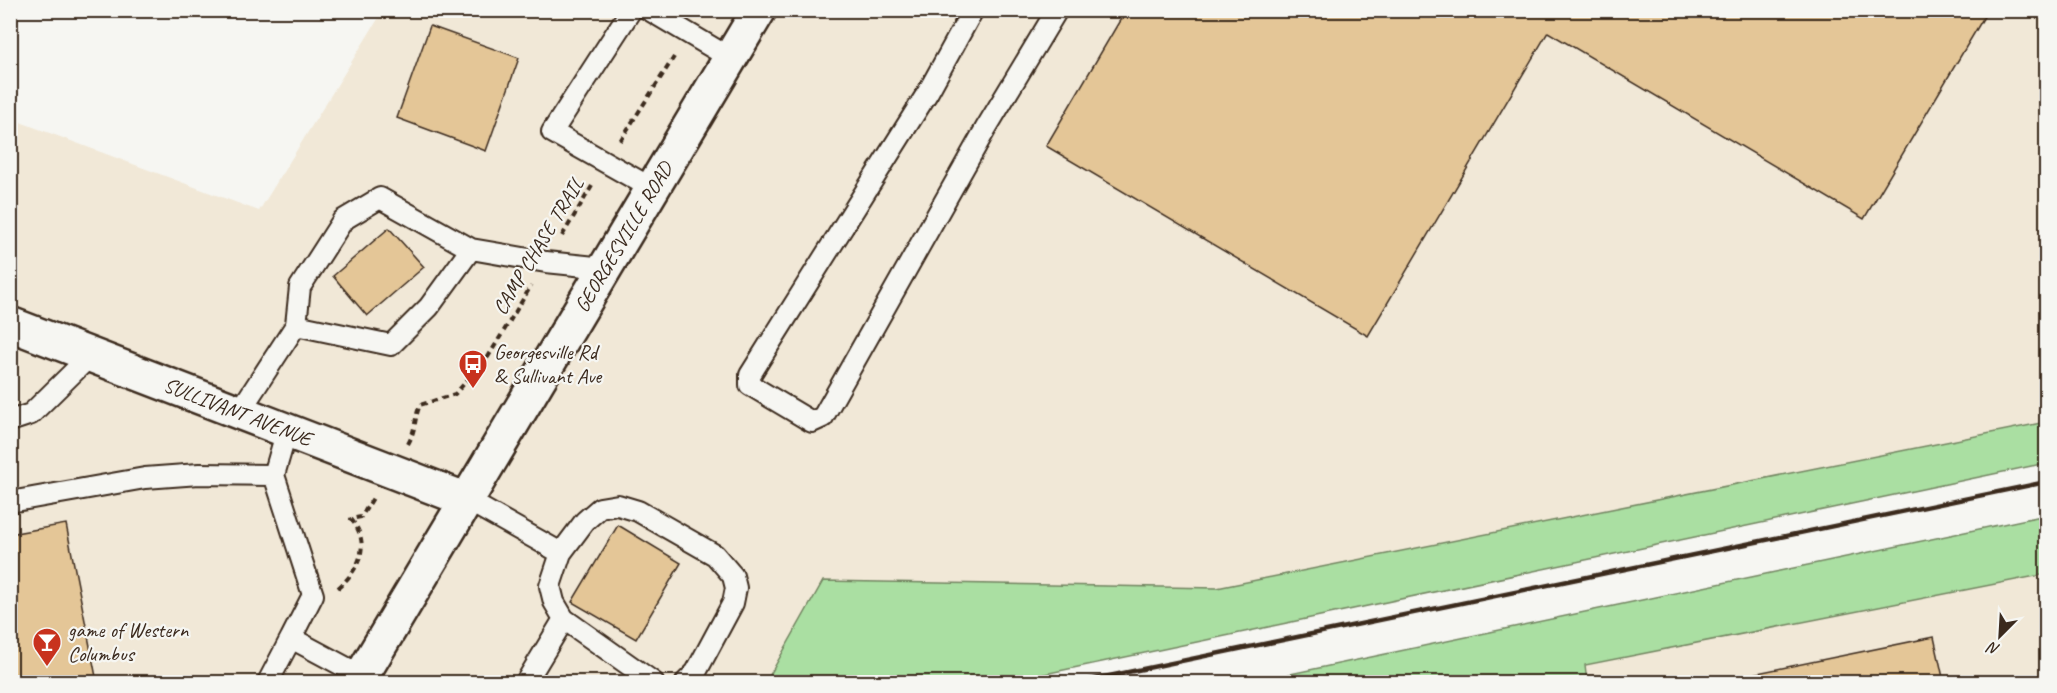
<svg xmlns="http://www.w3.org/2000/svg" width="2057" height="693" font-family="Caveat,sans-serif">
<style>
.built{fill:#f1e8d7}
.green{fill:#aadfa2;stroke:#728460;stroke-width:1.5}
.building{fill:#e4c697;stroke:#3b2a1e;stroke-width:1.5}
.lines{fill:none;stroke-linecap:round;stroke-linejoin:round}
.lane-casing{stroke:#3b2a1e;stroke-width:24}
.secondary-casing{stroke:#3b2a1e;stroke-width:38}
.path{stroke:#3b2a1e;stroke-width:4;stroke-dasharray:6 4.5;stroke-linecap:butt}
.lane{stroke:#f6f6f2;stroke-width:20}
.secondary{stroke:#f6f6f2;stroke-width:33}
.rail{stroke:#3b2a1e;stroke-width:4.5}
.labels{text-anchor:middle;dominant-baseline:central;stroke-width:4.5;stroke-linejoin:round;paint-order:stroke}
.street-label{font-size:21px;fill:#3b2a1e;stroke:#f6f6f2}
.poi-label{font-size:21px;fill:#3b2a1e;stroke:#f6f6f2;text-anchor:start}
</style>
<rect width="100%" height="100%" fill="#f6f6f2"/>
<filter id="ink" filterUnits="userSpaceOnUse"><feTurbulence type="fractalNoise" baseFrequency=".0167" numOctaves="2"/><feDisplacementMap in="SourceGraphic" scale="12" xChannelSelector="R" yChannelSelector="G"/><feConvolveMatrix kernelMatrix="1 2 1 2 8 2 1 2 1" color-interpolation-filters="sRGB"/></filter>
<g filter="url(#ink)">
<path class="built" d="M383 11H2046V422L1217 588 824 581 766 682H11L12 119 259 211Z
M2046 574V682H1587L1585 665Z"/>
<path class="green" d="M2046 422V463L1007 682H766L823 581 1217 588Z
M2046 515V574L1585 665 1587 682H1252Z"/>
<path class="building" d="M1126 10H1988L1864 219 1548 32 1368 336 1046 146Z
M430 26 519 58 486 151 397 118Z
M389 228 424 267 367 316 333 276Z
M66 524 97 682H10V534Z
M618 525 681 563 636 639 572 602Z
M1934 637 1944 682H1713Z"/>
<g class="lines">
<g class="lane-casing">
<path id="lane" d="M631 10 552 132 653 189
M649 10 730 58
M973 10 928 92 750 375V385L812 422 823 417 986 128 1057 10
M471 249 429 307 391 345 296 325 300 287 343 220 380 198 471 249 546 262 605 268
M240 411 296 325
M10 421 31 414 91 355
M274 475 313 595 291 638
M467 500 561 553
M10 502 145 478 199 474 274 475 287 430
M268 682 291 638 362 676
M526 682 564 619
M653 682 564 619 554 602 550 586 561 553 585 521 600 508 618 505 638 511 715 555 733 576 736 588 733 603 696 672 686 682"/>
</g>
<g class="secondary-casing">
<g id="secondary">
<path id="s1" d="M10 324 467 500"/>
<path id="s2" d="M358 682 759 10"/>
</g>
</g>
<path class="path" d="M620 141 674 57
M562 236 592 186
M408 444C416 430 414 419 420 405L455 394 488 357 531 286
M338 588C359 570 372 544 351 519L361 517 373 498"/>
<use href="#lane" class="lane"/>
<use href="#secondary" class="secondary"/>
<path class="rail" d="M1080 682 2046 482"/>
</g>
</g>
<defs>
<g id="bus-pin" transform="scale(1.5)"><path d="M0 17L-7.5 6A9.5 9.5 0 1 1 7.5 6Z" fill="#c8321e" stroke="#f6f6f2"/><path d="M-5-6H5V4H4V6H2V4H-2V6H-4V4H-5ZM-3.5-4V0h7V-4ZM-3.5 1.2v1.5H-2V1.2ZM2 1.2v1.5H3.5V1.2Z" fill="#fff"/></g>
<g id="bar-pin" transform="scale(1.5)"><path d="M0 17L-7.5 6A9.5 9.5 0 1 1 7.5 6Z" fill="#c8321e" stroke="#f6f6f2"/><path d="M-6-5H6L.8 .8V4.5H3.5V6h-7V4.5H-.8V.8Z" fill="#fff"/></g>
</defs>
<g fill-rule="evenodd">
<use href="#bus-pin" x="473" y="364"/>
<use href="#bar-pin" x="47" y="642"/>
</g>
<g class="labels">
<g class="street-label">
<text stroke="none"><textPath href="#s2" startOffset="518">GEORGESVILLE ROAD</textPath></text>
<text transform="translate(538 246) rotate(-59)">CAMP CHASE TRAIL</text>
<text stroke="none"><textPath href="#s1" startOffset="244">SULLIVANT AVENUE</textPath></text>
</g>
<g class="poi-label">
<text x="494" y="352">Georgesville Rd<tspan x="494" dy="24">&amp; Sullivant Ave</tspan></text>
<text x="68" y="630">game of Western<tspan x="68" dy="24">Columbus</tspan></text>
</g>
</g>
<rect width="2057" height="693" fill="none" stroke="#f6f6f2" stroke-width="36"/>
<rect x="18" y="18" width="2021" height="657" fill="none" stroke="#3b2a1e" stroke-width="2" filter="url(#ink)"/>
<g transform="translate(2000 636) rotate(204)" stroke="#f6f6f2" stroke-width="4.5" paint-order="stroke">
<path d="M0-4.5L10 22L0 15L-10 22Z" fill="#3b2a1e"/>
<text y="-9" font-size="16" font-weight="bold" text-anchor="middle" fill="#3b2a1e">N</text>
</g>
</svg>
